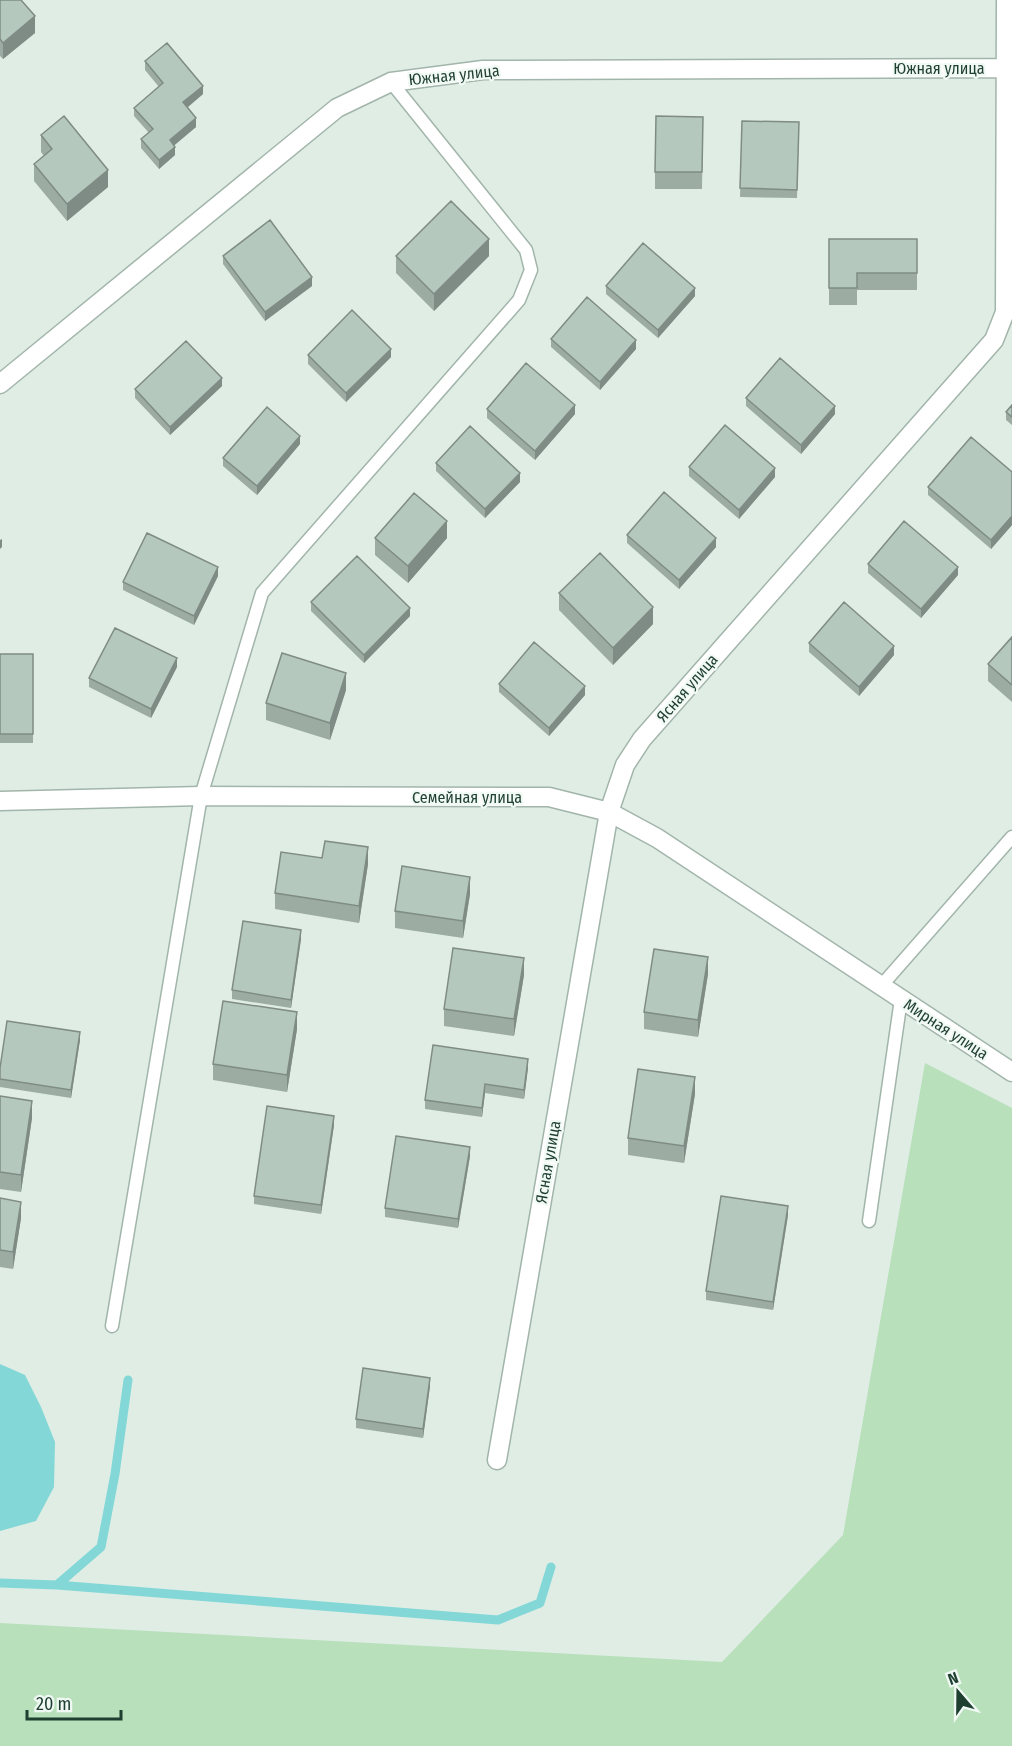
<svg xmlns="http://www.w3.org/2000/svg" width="1012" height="1746" font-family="'Fira Sans Condensed',sans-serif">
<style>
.green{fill:#b7e0bb}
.water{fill:#83d8d7}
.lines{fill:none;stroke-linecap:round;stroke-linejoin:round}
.stream{stroke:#83d8d7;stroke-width:9}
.lane-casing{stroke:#a2b5ab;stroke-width:15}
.street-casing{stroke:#a2b5ab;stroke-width:21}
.lane{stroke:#fff;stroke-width:12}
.street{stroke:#fff;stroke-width:18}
.wall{fill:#9caca3}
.shaded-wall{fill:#7f8c85}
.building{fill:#b5c8be;stroke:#7f8c85;stroke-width:1.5}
.labels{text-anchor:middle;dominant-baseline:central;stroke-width:4.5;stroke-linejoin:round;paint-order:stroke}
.street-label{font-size:16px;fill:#1f3f31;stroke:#f1f9f4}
</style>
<rect width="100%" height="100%" fill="#e0ede5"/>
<path class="green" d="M925 1063 1012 1108V1746H0V1623L722 1662 843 1535Z"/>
<path class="water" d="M0 1364 25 1375 41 1407 55 1442 54 1487 36 1521 0 1531Z"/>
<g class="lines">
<path class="stream" d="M0 1583 57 1585 498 1620 540 1603 551 1567
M57 1585 101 1547 115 1474 128 1380"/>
<g class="lane-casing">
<path id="lane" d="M882 985 1012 837
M869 1221 901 999
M112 1326 201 796 262 593 519 300 531 270 526 250 391 82"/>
</g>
<g class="street-casing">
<path id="street" d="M0 384 337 108 391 82 483 70 1012 68
M0 801 201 796 549 797 609 812 657 838 1012 1072
M497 1460 609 812 625 765 642 739 994 340 1005 312 1006 0"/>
</g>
<use href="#lane" class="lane"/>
<use href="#street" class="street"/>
</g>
<path class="wall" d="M0 0 35 33 3 59 0 56Z
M145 61 203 94 187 108 196 127 174 145 175 155 159 169 141 148V139L149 133 134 116V108L159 87 145 70Z
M703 117 702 189H655V172Z
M742 121 799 122 797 198 740 197Z
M41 135 108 187 67 221 34 181V164L44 156 41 152Z
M829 239H917V290H857V305H829Z
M223 256 312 286 265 321 223 264Z
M396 256H489L434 311 396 273Z
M606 286 695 296 658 338 606 294Z
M551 339 636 349 600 390 551 347Z
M308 355 391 357 346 402 308 364Z
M222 386 170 435 135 398V389Z
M746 398 835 414 801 454 746 406Z
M1012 405V425L1006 420V412Z
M487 409 575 414 535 460 487 418Z
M300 444 257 495 223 466V458Z
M436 463 520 482 485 518 436 471Z
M689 467 775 477 739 519 689 476Z
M1012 472V525L991 549 928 495V487Z
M627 535 716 547 679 589 627 543Z
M375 538H447L408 583 375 555Z
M868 564 958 575 921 618 868 573Z
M218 576 194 625 123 590V582Z
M559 593 653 624 613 665 559 610Z
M311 602 410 616 364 663 311 611Z
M1012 637V702L988 681V664Z
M809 643 894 655 859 696 809 652Z
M0 654H33V743H0Z
M177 667 151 718 89 687V678Z
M499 684 585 695 549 736 499 692Z
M346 690 330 740 266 720V703Z
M322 858 368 864 359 923 275 909V893Z
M470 894 463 938 395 928V911Z
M301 939 291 1008 232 999V990Z
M708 974 698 1037 644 1029V1012Z
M524 975 514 1036 444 1026V1009Z
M297 1029 287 1092 213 1080V1064Z
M80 1040 71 1098 0 1087V1068Z
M528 1068 524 1099 485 1093 482 1117 425 1109V1100Z
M695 1094 684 1163 628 1155V1138Z
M0 1096 32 1118 21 1192 0 1189Z
M334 1125 321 1214 254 1204V1196Z
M470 1156 458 1228 385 1217V1208Z
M0 1198 21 1218 13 1269 0 1267Z
M788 1215 773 1310 706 1300V1291Z
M430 1386 423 1438 356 1428V1419Z"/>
<path class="shaded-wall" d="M35 16V33L3 59V43Z
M203 86V94L183 111V102Z
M196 118V127L170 149V140Z
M175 147V155L159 169V160Z
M108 170V187L67 221V204Z
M489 239V256L434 311V294Z
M312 277V286L265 321V312Z
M695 288V296L658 338V330Z
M636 340V349L600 390V382Z
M391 349V357L346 402V393Z
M222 378V386L170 435V427Z
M575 405V414L535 460V451Z
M835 406V414L801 454V445Z
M300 436V444L257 495V486Z
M775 468V477L739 519V510Z
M520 473V482L485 518V509Z
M1012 516V525L991 549V540Z
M447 521V538L408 583V566Z
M716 538V547L679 589V580Z
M2 539V547L0 549V540Z
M218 567V576L194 625V616Z
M958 567V575L921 618V609Z
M653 607V624L613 665V648Z
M410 608V616L364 663V655Z
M894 646V655L859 696V687Z
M177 658V667L151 718V709Z
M346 673V690L330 740V723Z
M585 686V695L549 736V728Z
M368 847V864L359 923V906Z
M470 877V894L463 938V921Z
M301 930V939L291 1008V1000Z
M708 957V974L698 1037V1020Z
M524 958V975L514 1036V1019Z
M297 1012V1029L287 1092V1075Z
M80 1032V1040L71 1098V1090Z
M528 1059V1068L524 1099V1090Z
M695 1077V1094L684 1163V1146Z
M485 1084V1093L482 1117V1108Z
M32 1101V1118L21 1192V1175Z
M334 1116V1125L321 1214V1205Z
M470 1147V1156L458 1228V1219Z
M21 1202V1218L13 1269V1252Z
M788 1206V1215L773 1310V1302Z
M430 1378V1386L423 1438V1429Z"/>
<path class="building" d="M0 0H21L35 16 3 43 0 39Z
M167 43 203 86 183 102 196 118 170 140 175 147 159 160 141 139 153 129 134 108 163 83 145 61Z
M64 116 108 170 67 204 34 164 52 149 41 135Z
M656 116 703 117 702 172H655Z
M742 121 799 122 797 190 740 188Z
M451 201 489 239 434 294 396 256Z
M270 220 312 277 265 312 223 256Z
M829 239H917V273H857V288H829Z
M643 243 695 288 658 330 606 286Z
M587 297 636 340 600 382 551 339Z
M352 310 391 349 346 393 308 355Z
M186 341 222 378 170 427 135 389Z
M780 358 835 406 801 445 746 398Z
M526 363 575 405 535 451 487 409Z
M1012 405V417L1006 412Z
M267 407 300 436 257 486 223 458Z
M725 425 775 468 739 510 689 467Z
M470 426 520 473 485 509 436 463Z
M971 437 1012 472V516L991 540 928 487Z
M664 492 716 538 679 580 627 535Z
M414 493 447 521 408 566 375 538Z
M904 521 958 567 921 609 868 564Z
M147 533 218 567 194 616 123 582Z
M600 553 653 607 613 648 559 593Z
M357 556 410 608 364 655 311 602Z
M844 602 894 646 859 687 809 643Z
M115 628 177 658 151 709 89 678Z
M1012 637V685L988 664Z
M534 642 585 686 549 728 499 684Z
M282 653 346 673 330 723 266 703Z
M0 654H33V734H0Z
M325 841 368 847 359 906 275 893 281 852 322 858Z
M402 866 470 877 463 921 395 911Z
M243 921 301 930 291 1000 232 990Z
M453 948 524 958 514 1019 444 1009Z
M654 949 708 957 698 1020 644 1012Z
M223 1001 297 1012 287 1075 213 1064Z
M7 1021 80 1032 71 1090 0 1079V1068Z
M433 1045 528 1059 524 1090 485 1084 482 1108 425 1100Z
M638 1069 695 1077 684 1146 628 1138Z
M0 1096 32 1101 21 1175 0 1172Z
M267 1106 334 1116 321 1205 254 1196Z
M396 1136 470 1147 458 1219 385 1208Z
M721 1196 788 1206 773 1302 706 1291Z
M0 1198 21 1202 13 1252 0 1250Z
M363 1368 430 1378 423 1429 356 1419Z"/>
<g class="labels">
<g class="street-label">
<text x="939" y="68">Южная улица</text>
<text transform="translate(454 75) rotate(-6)">Южная улица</text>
<text transform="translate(687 688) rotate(-49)">Ясная улица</text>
<text x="467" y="797">Семейная улица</text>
<text transform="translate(946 1029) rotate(33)">Мирная улица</text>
<text transform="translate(548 1162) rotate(-80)">Ясная улица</text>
</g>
</g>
<g transform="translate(958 1692) rotate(340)" stroke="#f1f9f4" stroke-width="4.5" paint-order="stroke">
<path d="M0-4.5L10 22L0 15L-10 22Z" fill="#1f3f31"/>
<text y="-9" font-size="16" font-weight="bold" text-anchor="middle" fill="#1f3f31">N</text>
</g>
<path d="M27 1710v9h94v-9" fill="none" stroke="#1f3f31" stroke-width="3"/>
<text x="36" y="1710" font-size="18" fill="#1f3f31" stroke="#f1f9f4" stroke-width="4.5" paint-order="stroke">20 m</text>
</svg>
